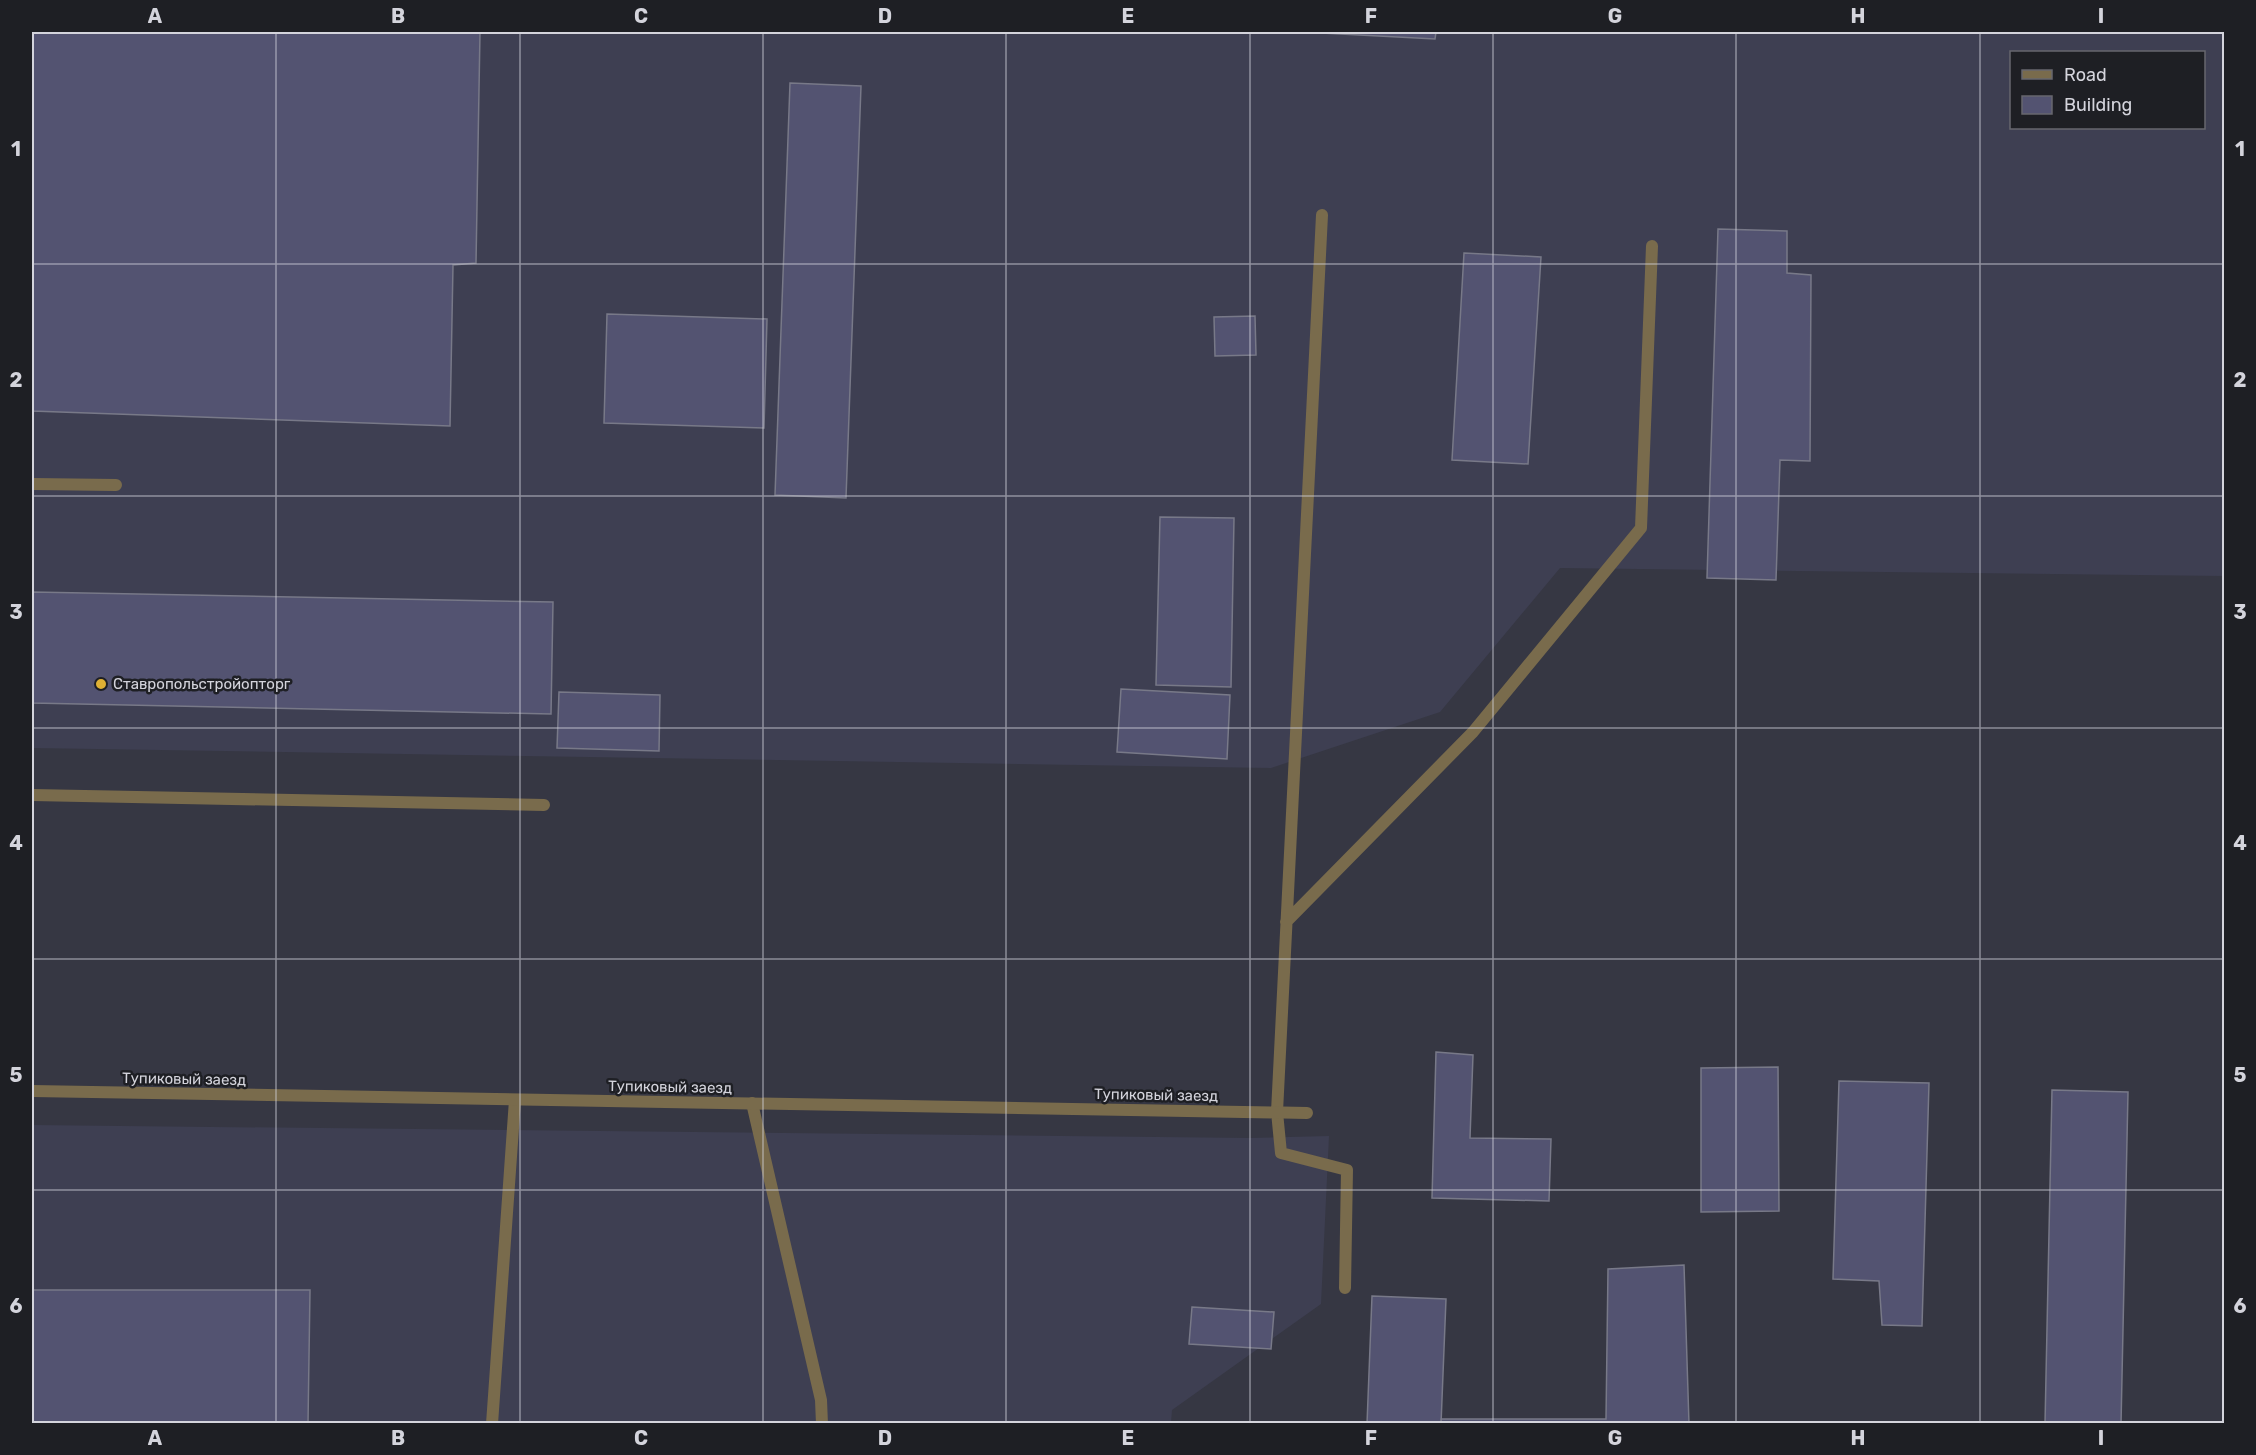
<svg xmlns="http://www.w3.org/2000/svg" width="2256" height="1455" font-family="Rubik,sans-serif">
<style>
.built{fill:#3e3f52;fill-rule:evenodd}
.building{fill:#535371;stroke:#787988;stroke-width:1.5}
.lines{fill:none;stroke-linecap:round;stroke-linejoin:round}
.lane{stroke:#796b4c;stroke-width:12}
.street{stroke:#796b4c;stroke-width:12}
.grid{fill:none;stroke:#d4d4dc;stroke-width:1.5;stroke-opacity:0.55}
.poi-dot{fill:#dfb034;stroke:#1e1f24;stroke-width:2}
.labels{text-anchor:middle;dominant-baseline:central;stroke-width:5;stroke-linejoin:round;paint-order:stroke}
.poi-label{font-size:15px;fill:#d4d4dc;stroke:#1e1f24;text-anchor:start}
.street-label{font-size:15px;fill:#d4d4dc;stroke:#1e1f24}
.neatline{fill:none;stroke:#d4d4dc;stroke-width:2}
.grid-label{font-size:20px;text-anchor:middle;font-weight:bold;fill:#d4d4dc}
</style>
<rect width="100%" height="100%" fill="#363743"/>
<path class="built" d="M32 32H2224V576L1560 568 1440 712 1271 768 32 748ZM2012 52H2204V128H2012Z
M32 1125 1250 1138 1329 1136 1321 1304 1172 1410 1171 1423 32 1424Z"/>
<path class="building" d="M32 32H480L476 263 453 265 450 426 32 411Z
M1302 32H1436L1435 39Z
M790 83 861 86 846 498 775 495Z
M1718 229 1787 231V273L1811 275 1810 461 1780 460 1776 580 1707 578Z
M1464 253 1541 257 1528 464 1452 460Z
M607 314 767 319 764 428 604 423Z
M1255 316 1256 355 1215 356 1214 317Z
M1160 517 1234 518 1231 687 1156 685Z
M32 592 553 602 551 714 32 703Z
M1121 689 1230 695 1227 759 1117 752Z
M559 692 660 695 659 751 557 748Z
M1436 1052 1473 1055 1470 1138 1551 1139 1549 1201 1432 1198Z
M1778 1067 1779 1211 1701 1212V1068Z
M1839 1081 1929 1083 1922 1326 1882 1325 1879 1281 1833 1279Z
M2052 1090 2128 1092 2121 1424H2045Z
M1684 1265 1689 1424H1441V1419H1606L1608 1269Z
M32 1290H310L308 1424H32Z
M1372 1296 1446 1299 1441 1424H1367Z
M1192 1307 1274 1312 1271 1349 1189 1344Z"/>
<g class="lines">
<path class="lane" d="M1322 215 1277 1112 1281 1153 1347 1170 1345 1288
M32 484 116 485
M32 795 544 805
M1286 922 1473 732 1641 528 1652 246
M752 1103 821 1400 822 1424
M492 1424 515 1100"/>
<path class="street" d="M32 1091 1307 1113"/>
</g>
<path class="grid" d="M276 32V1424M520 32V1424M763 32V1424M1006 32V1424M1250 32V1424M1493 32V1424M1736 32V1424M1980 32V1424M32 264H2224M32 496H2224M32 728H2224M32 959H2224M32 1190H2224"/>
<circle class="poi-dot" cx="101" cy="684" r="6"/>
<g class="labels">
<g class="poi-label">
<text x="113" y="684">Ставропольстройопторг</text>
</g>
<g class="street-label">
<text transform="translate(184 1079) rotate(1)">Тупиковый заезд</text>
<text transform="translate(670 1087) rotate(1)">Тупиковый заезд</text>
<text transform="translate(1156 1095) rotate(1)">Тупиковый заезд</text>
</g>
</g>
<rect width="2256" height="1455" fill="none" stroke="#1e1f24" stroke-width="66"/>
<rect x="2010" y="51" width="195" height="78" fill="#1e1f24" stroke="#67676e" stroke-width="1.5"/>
<rect x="2022" y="70" width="30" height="9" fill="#796b4c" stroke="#67676e" stroke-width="1.5"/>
<text x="2064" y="81" font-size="18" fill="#d4d4dc">Road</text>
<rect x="2022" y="96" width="30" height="18" fill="#535371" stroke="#67676e" stroke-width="1.5"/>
<text x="2064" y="111" font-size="18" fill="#d4d4dc">Building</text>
<rect x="33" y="33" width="2190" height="1389" class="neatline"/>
<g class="grid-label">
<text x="155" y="23">A</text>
<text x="398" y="23">B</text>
<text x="641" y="23">C</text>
<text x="885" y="23">D</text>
<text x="1128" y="23">E</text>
<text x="1371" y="23">F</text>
<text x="1615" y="23">G</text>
<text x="1858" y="23">H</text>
<text x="2101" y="23">I</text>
<text x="16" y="156">1</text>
<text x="2240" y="156">1</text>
<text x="16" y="387">2</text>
<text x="2240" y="387">2</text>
<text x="16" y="619">3</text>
<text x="2240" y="619">3</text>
<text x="16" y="850">4</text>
<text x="2240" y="850">4</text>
<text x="16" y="1082">5</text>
<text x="2240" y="1082">5</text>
<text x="16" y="1313">6</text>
<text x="2240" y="1313">6</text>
<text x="155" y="1445">A</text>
<text x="398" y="1445">B</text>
<text x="641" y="1445">C</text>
<text x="885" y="1445">D</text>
<text x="1128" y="1445">E</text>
<text x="1371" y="1445">F</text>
<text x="1615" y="1445">G</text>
<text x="1858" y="1445">H</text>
<text x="2101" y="1445">I</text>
</g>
</svg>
